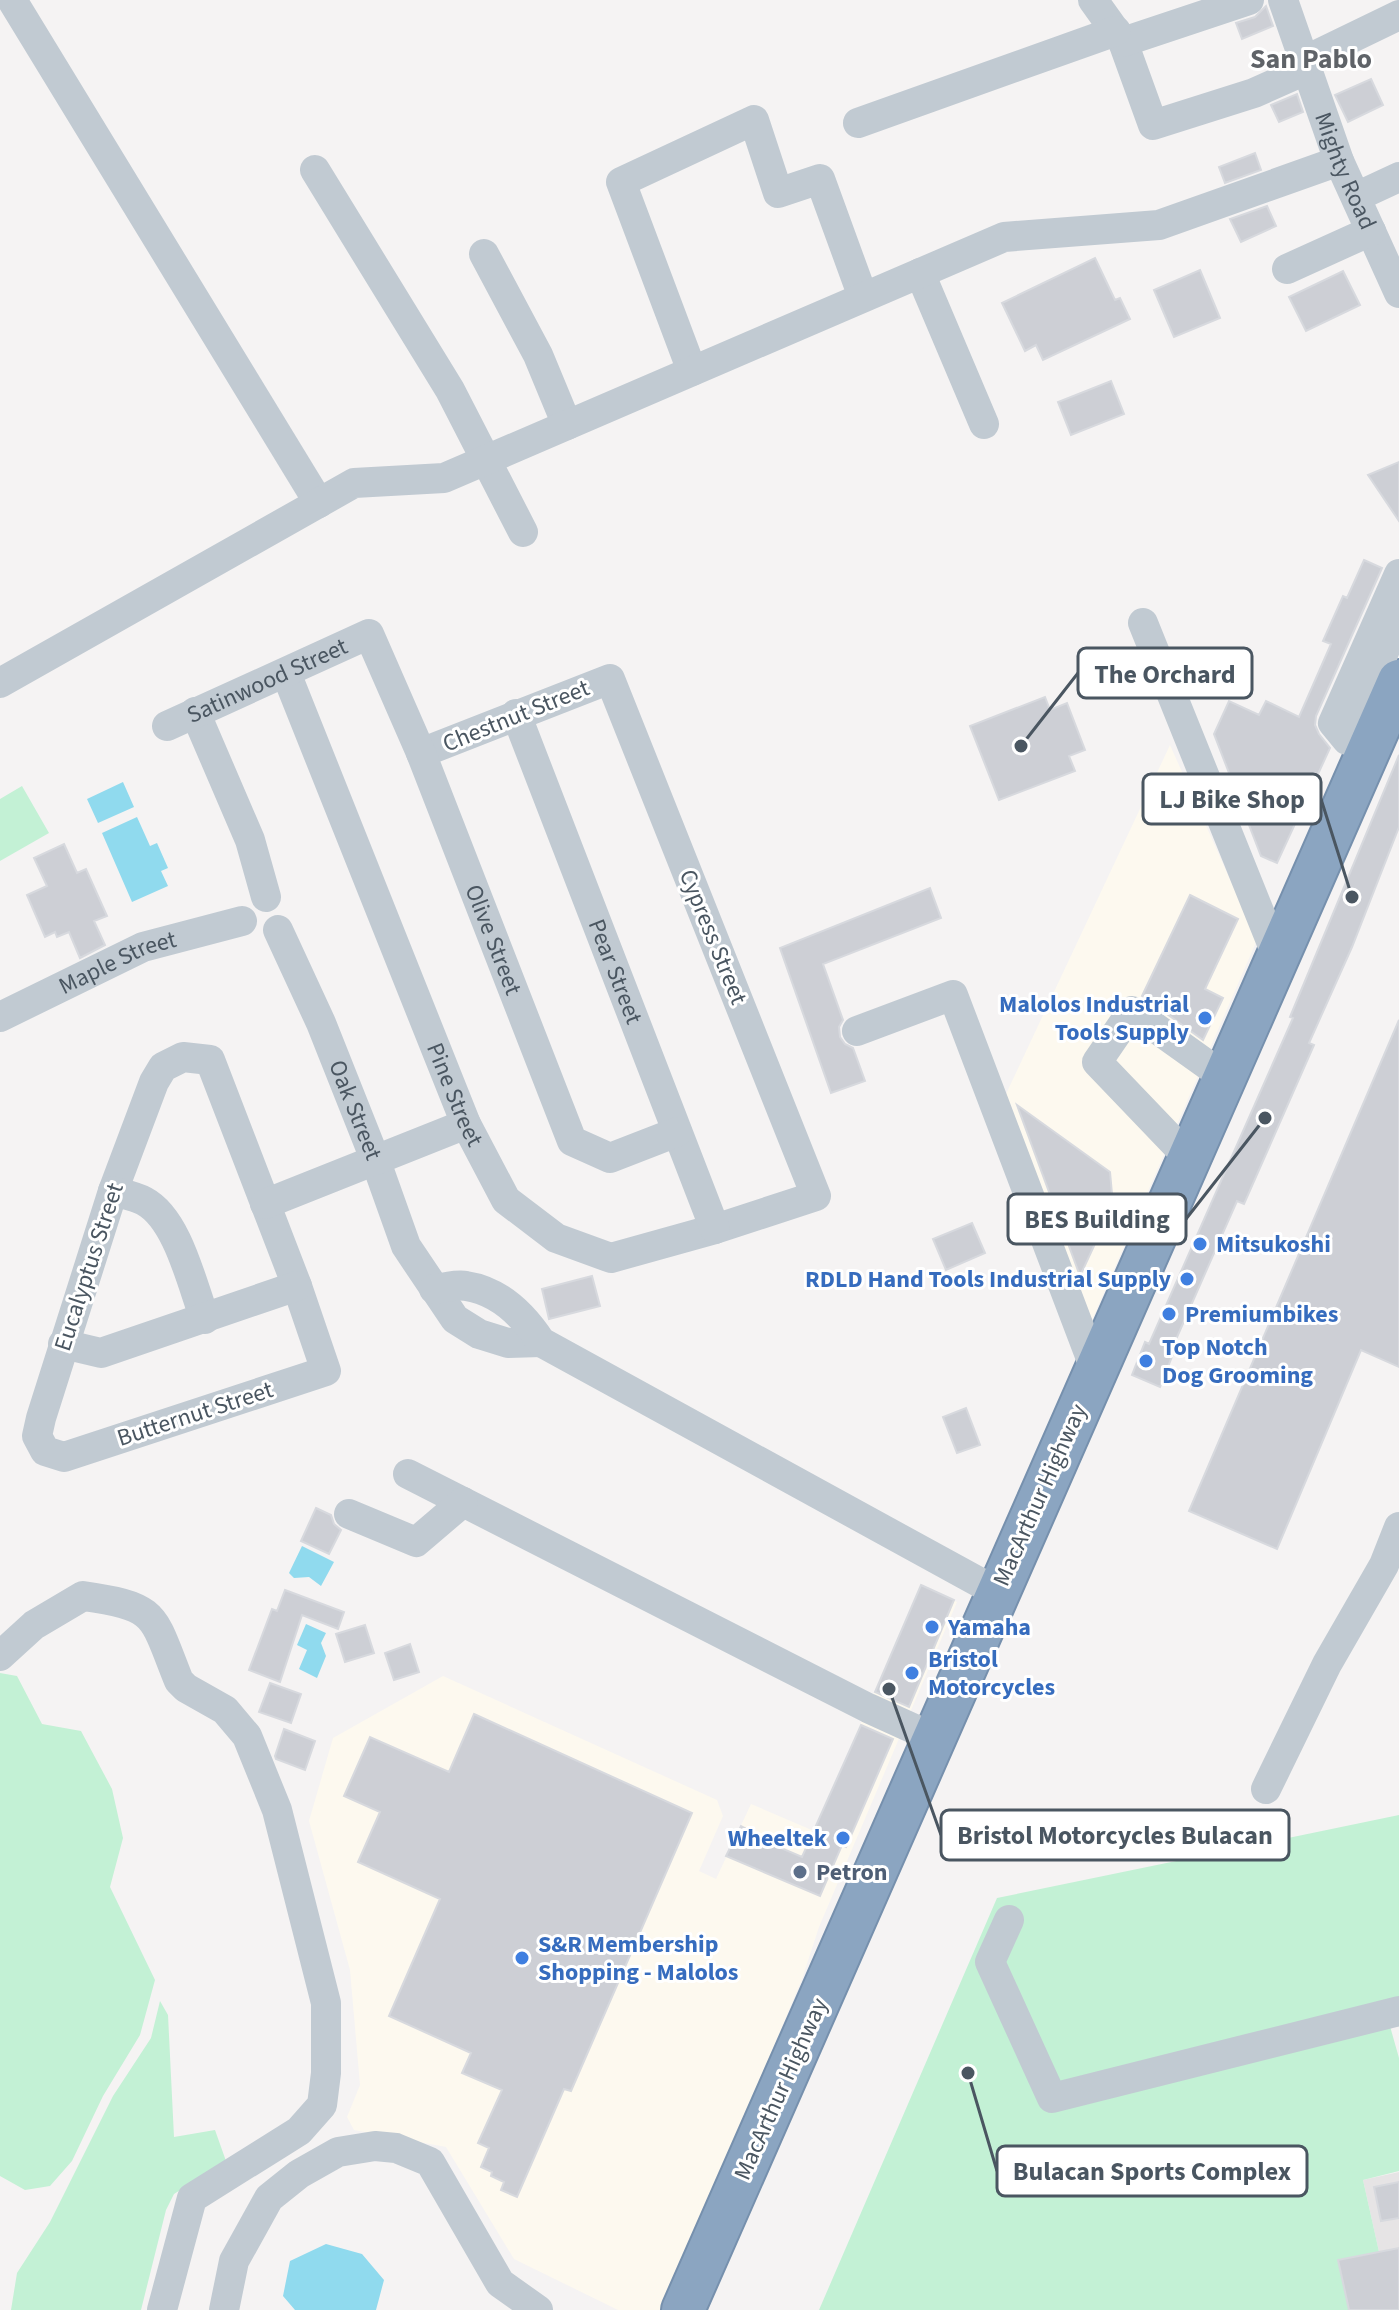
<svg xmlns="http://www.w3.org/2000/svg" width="1399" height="2310" font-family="'Source Sans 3',sans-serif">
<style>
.commercial{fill:#fdf9ef}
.education{fill:#e6e4e5}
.green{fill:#c3f1d5}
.water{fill:#90daee}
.building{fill:#cdcfd5;stroke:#d7d9de;stroke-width:2}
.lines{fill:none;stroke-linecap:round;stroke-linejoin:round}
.highway-casing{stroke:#7690ad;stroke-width:46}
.minor{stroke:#c1cad2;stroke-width:30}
.highway{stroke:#8ba5c1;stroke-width:42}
.shop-dot{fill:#3f7fe0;stroke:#fff;stroke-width:3}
.service-dot{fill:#5c6f8a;stroke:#fff;stroke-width:3}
.labels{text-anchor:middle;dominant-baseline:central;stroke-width:6;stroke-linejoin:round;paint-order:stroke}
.street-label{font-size:24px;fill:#4a5661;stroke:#fff}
.shop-label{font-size:24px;font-weight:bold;fill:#366cbe;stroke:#fff;text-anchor:start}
.service-label{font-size:24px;font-weight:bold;fill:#4e5e75;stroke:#fff;text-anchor:start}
.quarter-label{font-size:28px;font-weight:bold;fill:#5f6368;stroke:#fff}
.leader{fill:none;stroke:#4a5661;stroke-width:3}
.callout-dot{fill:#4a5661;stroke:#fff;stroke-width:3}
.callout{fill:#fff;stroke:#4a5661;stroke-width:3}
.callout-label{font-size:26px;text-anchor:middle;font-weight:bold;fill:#4a5661}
</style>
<rect width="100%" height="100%" fill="#f5f3f3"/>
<path class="commercial" d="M1170 745 1257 940 1092 1320 1006 1094Z
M921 1585 957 1602 819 1927 802 1979 663 2310H618L514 2259 446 2147 354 2130 347 2117 360 2085 350 1970 309 1821 333 1738 443 1676 717 1800 723 1816 699 1871 716 1879 751 1804 814 1831Z"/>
<path class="education" d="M1399 2172V2310H1392L1363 2180Z"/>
<path class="green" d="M22 786 49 833 0 861V799Z
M0 1673 17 1676 42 1724 81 1731 112 1789 123 1838 110 1887 155 1980 140 2035 103 2096 72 2161 50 2186 25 2190 0 2176Z
M1399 1815V2000L1384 2005 1399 2058V2171L1363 2180 1392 2310H819L997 1898Z
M160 2001 168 2015 174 2137 215 2130 226 2161 174 2194 166 2210 141 2310H11L17 2273 50 2222 113 2096 151 2038Z"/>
<path class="water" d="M123 782 134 807 98 823 87 799Z
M137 817 150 846 157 843 168 868 161 871 168 886 132 902 102 833Z
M302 1546 334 1562 321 1586 309 1577 294 1578 289 1573Z
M306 1624 326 1633 321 1643 326 1656 317 1678 299 1669 307 1650 297 1645Z
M326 2244 362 2254 384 2280 376 2310H295L283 2296 290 2261Z"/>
<path class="building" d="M1266 6 1273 26 1242 39 1236 23 1255 17Z
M1371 79 1383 105 1348 122 1335 95Z
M1297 94 1303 112 1279 122 1271 105Z
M1255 153 1261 170 1225 183 1219 167Z
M1267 206 1276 226 1241 242 1230 219Z
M1095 258 1115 300 1120 298 1130 319 1043 360 1036 345 1025 351 1002 303Z
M1200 270 1220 318 1174 337 1154 290Z
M1343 271 1360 305 1306 331 1289 297Z
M1111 381 1124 414 1071 435 1058 402Z
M1399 462V521L1368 475Z
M1364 560 1382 568 1316 716 1315 725 1319 734 1330 748 1277 863 1261 856 1214 734 1229 701 1259 715 1266 701 1299 717 1331 644 1323 641 1343 596 1347 598Z
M1045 697 1050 710 1067 703 1085 750 1069 756 1075 771 999 800 970 726Z
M1399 755V827L1352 947 1309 1043 1314 1045 1244 1204 1237 1201 1170 1353 1173 1354 1160 1387 1132 1375 1145 1342 1149 1344 1293 1018 1290 1017Z
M64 844 77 873 86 869 107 916 94 921 105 945 80 958 69 932 57 937 55 932 45 937 27 895 47 886 34 858Z
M930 888 941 918 823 964 843 1020 839 1027 840 1037 845 1044 853 1048 865 1081 831 1093 780 948Z
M1190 895 1238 919 1205 989 1223 998 1203 1040 1142 996Z
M1399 1020V1367L1361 1350 1277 1549 1189 1511Z
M1017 1105 1110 1172 1113 1205 1080 1276Z
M972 1223 985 1253 946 1270 933 1239Z
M592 1276 600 1306 549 1319 542 1289Z
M966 1408 980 1445 957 1453 943 1417Z
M316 1508 331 1515 334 1524 341 1530 329 1554 301 1541Z
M921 1585 954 1600 909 1707 875 1692Z
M285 1590 344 1612 338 1629 302 1615 280 1682 249 1670 272 1609 277 1611Z
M365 1625 374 1653 345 1662 336 1634Z
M410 1644 419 1672 394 1680 385 1653Z
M270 1683 301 1694 291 1723 259 1712Z
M474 1714 692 1813 571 2091 564 2089 517 2197 501 2190 504 2182 491 2176 492 2172 481 2167 489 2148 478 2143 502 2090 462 2073 471 2053 389 2016 440 1899 358 1862 380 1812 344 1796 370 1737 449 1772Z
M861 1725 893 1739 846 1847 842 1845 820 1896 726 1856 741 1826 762 1837 760 1839 802 1857Z
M284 1729 315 1741 305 1770 276 1759 275 1756Z
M1399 2182V2218L1381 2221 1374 2187Z
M1399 2248V2310H1349L1338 2260Z"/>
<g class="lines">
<g class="highway-casing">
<path id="highway" d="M683 2310 1399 681"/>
</g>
<g class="minor">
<path d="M12 0 319 503"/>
<path d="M1093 0 1123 42 1153 125 1254 93 1308 69"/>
<path id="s1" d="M1283 0 1339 161 1399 293"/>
<path d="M1123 42 1249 0"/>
<path d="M1304 61 1399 15"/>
<path d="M858 123 1116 31"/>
<path d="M315 170 450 390 523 532"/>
<path d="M1356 197 1399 177"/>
<path d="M484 254 538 355 567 425"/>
<path d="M1287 269 1371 231"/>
<path d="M920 273 984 424"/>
<path d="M692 371 621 182 754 120 778 193 820 179 863 297"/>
<path d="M1399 574 1333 723 1347 740 1399 616"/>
<path d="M1143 623 1277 956"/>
<path id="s2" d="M286 673 466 1124 506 1200 556 1238 611 1258 715 1229 816 1196 610 679 421 753"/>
<path d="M0 683 354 483 444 478 1004 237 1159 225 1339 161"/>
<path d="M195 712 250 840 266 897"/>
<path id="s3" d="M516 714 715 1229"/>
<path id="s4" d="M167 726 369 634 421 753 572 1141 610 1158 677 1132"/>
<path id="s5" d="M278 930 321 1023 375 1159 406 1246 455 1319 479 1334 508 1343 541 1342"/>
<path id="s6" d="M0 1017 143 947 242 921"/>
<path d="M857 1031 953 995 1095 1369"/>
<path d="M183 1057 210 1060 297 1286 326 1371 64 1457 45 1451 37 1436 41 1418 113 1191 154 1082 163 1067Z"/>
<path d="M1188 1157 1097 1062 1132 1011 1223 1076"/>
<path d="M113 1191C123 1194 135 1196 144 1201 178 1219 192 1285 205 1319"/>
<path d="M265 1204 466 1124"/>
<path d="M434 1289C444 1288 456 1284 466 1286 499 1291 524 1316 541 1342L997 1592"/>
<path d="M63 1344 101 1353 297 1286"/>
<path d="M408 1474 868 1708 934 1738"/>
<path d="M349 1514 416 1542 463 1502"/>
<path d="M0 1656 34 1625 83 1596C159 1607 152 1614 179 1681L186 1688 225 1710 247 1736 277 1810 326 2003V2073L322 2105 299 2131 192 2198 162 2310"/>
<path d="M1266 1789 1327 1664 1384 1565 1399 1527"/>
<path d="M1009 1920 990 1962 1052 2098 1399 2011"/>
<path d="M224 2310 234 2261 269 2198 299 2174 338 2152 375 2146 396 2148 430 2162 500 2283 538 2310"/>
</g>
<use href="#highway" class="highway"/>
</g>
<g class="shop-dot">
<circle cx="1205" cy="1018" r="8"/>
<circle cx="1200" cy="1244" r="8"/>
<circle cx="1187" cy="1279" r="8"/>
<circle cx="1169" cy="1314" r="8"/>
<circle cx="1146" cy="1361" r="8"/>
<circle cx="932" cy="1627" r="8"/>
<circle cx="912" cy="1673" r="8"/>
<circle cx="843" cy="1838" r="8"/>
<circle cx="522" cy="1958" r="8"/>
</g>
<circle class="service-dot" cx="800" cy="1872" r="8"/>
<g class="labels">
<g class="street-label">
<text stroke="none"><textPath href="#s1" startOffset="182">Mighty Road</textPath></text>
<text stroke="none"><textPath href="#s4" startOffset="110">Satinwood Street</textPath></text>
<text transform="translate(516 716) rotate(-22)">Chestnut Street</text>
<text transform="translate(713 937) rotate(68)">Cypress Street</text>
<text stroke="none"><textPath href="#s4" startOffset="552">Olive Street</textPath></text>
<text stroke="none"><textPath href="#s6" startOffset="130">Maple Street</textPath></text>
<text stroke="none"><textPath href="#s3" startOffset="276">Pear Street</textPath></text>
<text stroke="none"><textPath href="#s2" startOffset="454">Pine Street</textPath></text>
<text stroke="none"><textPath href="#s5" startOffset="196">Oak Street</textPath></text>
<text transform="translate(89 1267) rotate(-72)">Eucalyptus Street</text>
<text transform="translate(195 1414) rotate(-18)">Butternut Street</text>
<text transform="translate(1040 1495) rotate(-66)">MacArthur Highway</text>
<text transform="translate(781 2089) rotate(-66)">MacArthur Highway</text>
</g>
<g class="shop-label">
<text x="1189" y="1004" text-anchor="end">Malolos Industrial<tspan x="1189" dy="28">Tools Supply</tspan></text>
<text x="1216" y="1244">Mitsukoshi</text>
<text x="1171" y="1279" text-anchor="end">RDLD Hand Tools Industrial Supply</text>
<text x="1185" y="1314">Premiumbikes</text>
<text x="1162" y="1347">Top Notch<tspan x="1162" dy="28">Dog Grooming</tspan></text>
<text x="948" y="1627">Yamaha</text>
<text x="928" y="1659">Bristol<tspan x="928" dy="28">Motorcycles</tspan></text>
<text x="827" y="1838" text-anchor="end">Wheeltek</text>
<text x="538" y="1944">S&amp;R Membership<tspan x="538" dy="28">Shopping - Malolos</tspan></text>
</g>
<g class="service-label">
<text x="816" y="1872">Petron</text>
</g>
<g class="quarter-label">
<text x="1311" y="59">San Pablo</text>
</g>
</g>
<path class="leader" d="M1021 746L1078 673M1352 897L1321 799M1265 1118L1186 1219M889 1689L941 1835M968 2073L997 2171"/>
<g class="callout-dot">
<circle cx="1021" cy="746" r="8"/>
<circle cx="1352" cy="897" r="8"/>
<circle cx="1265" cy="1118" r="8"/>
<circle cx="889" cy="1689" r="8"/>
<circle cx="968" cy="2073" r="8"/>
</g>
<g class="callout">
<rect x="1078" y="648" width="174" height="50" rx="8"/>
<rect x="1143" y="774" width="178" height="50" rx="8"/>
<rect x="1008" y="1194" width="178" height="50" rx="8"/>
<rect x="941" y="1810" width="348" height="50" rx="8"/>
<rect x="997" y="2146" width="310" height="50" rx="8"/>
</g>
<g class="callout-label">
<text x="1165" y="683">The Orchard</text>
<text x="1232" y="808">LJ Bike Shop</text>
<text x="1097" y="1228">BES Building</text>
<text x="1115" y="1844">Bristol Motorcycles Bulacan</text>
<text x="1152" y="2180">Bulacan Sports Complex</text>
</g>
</svg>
